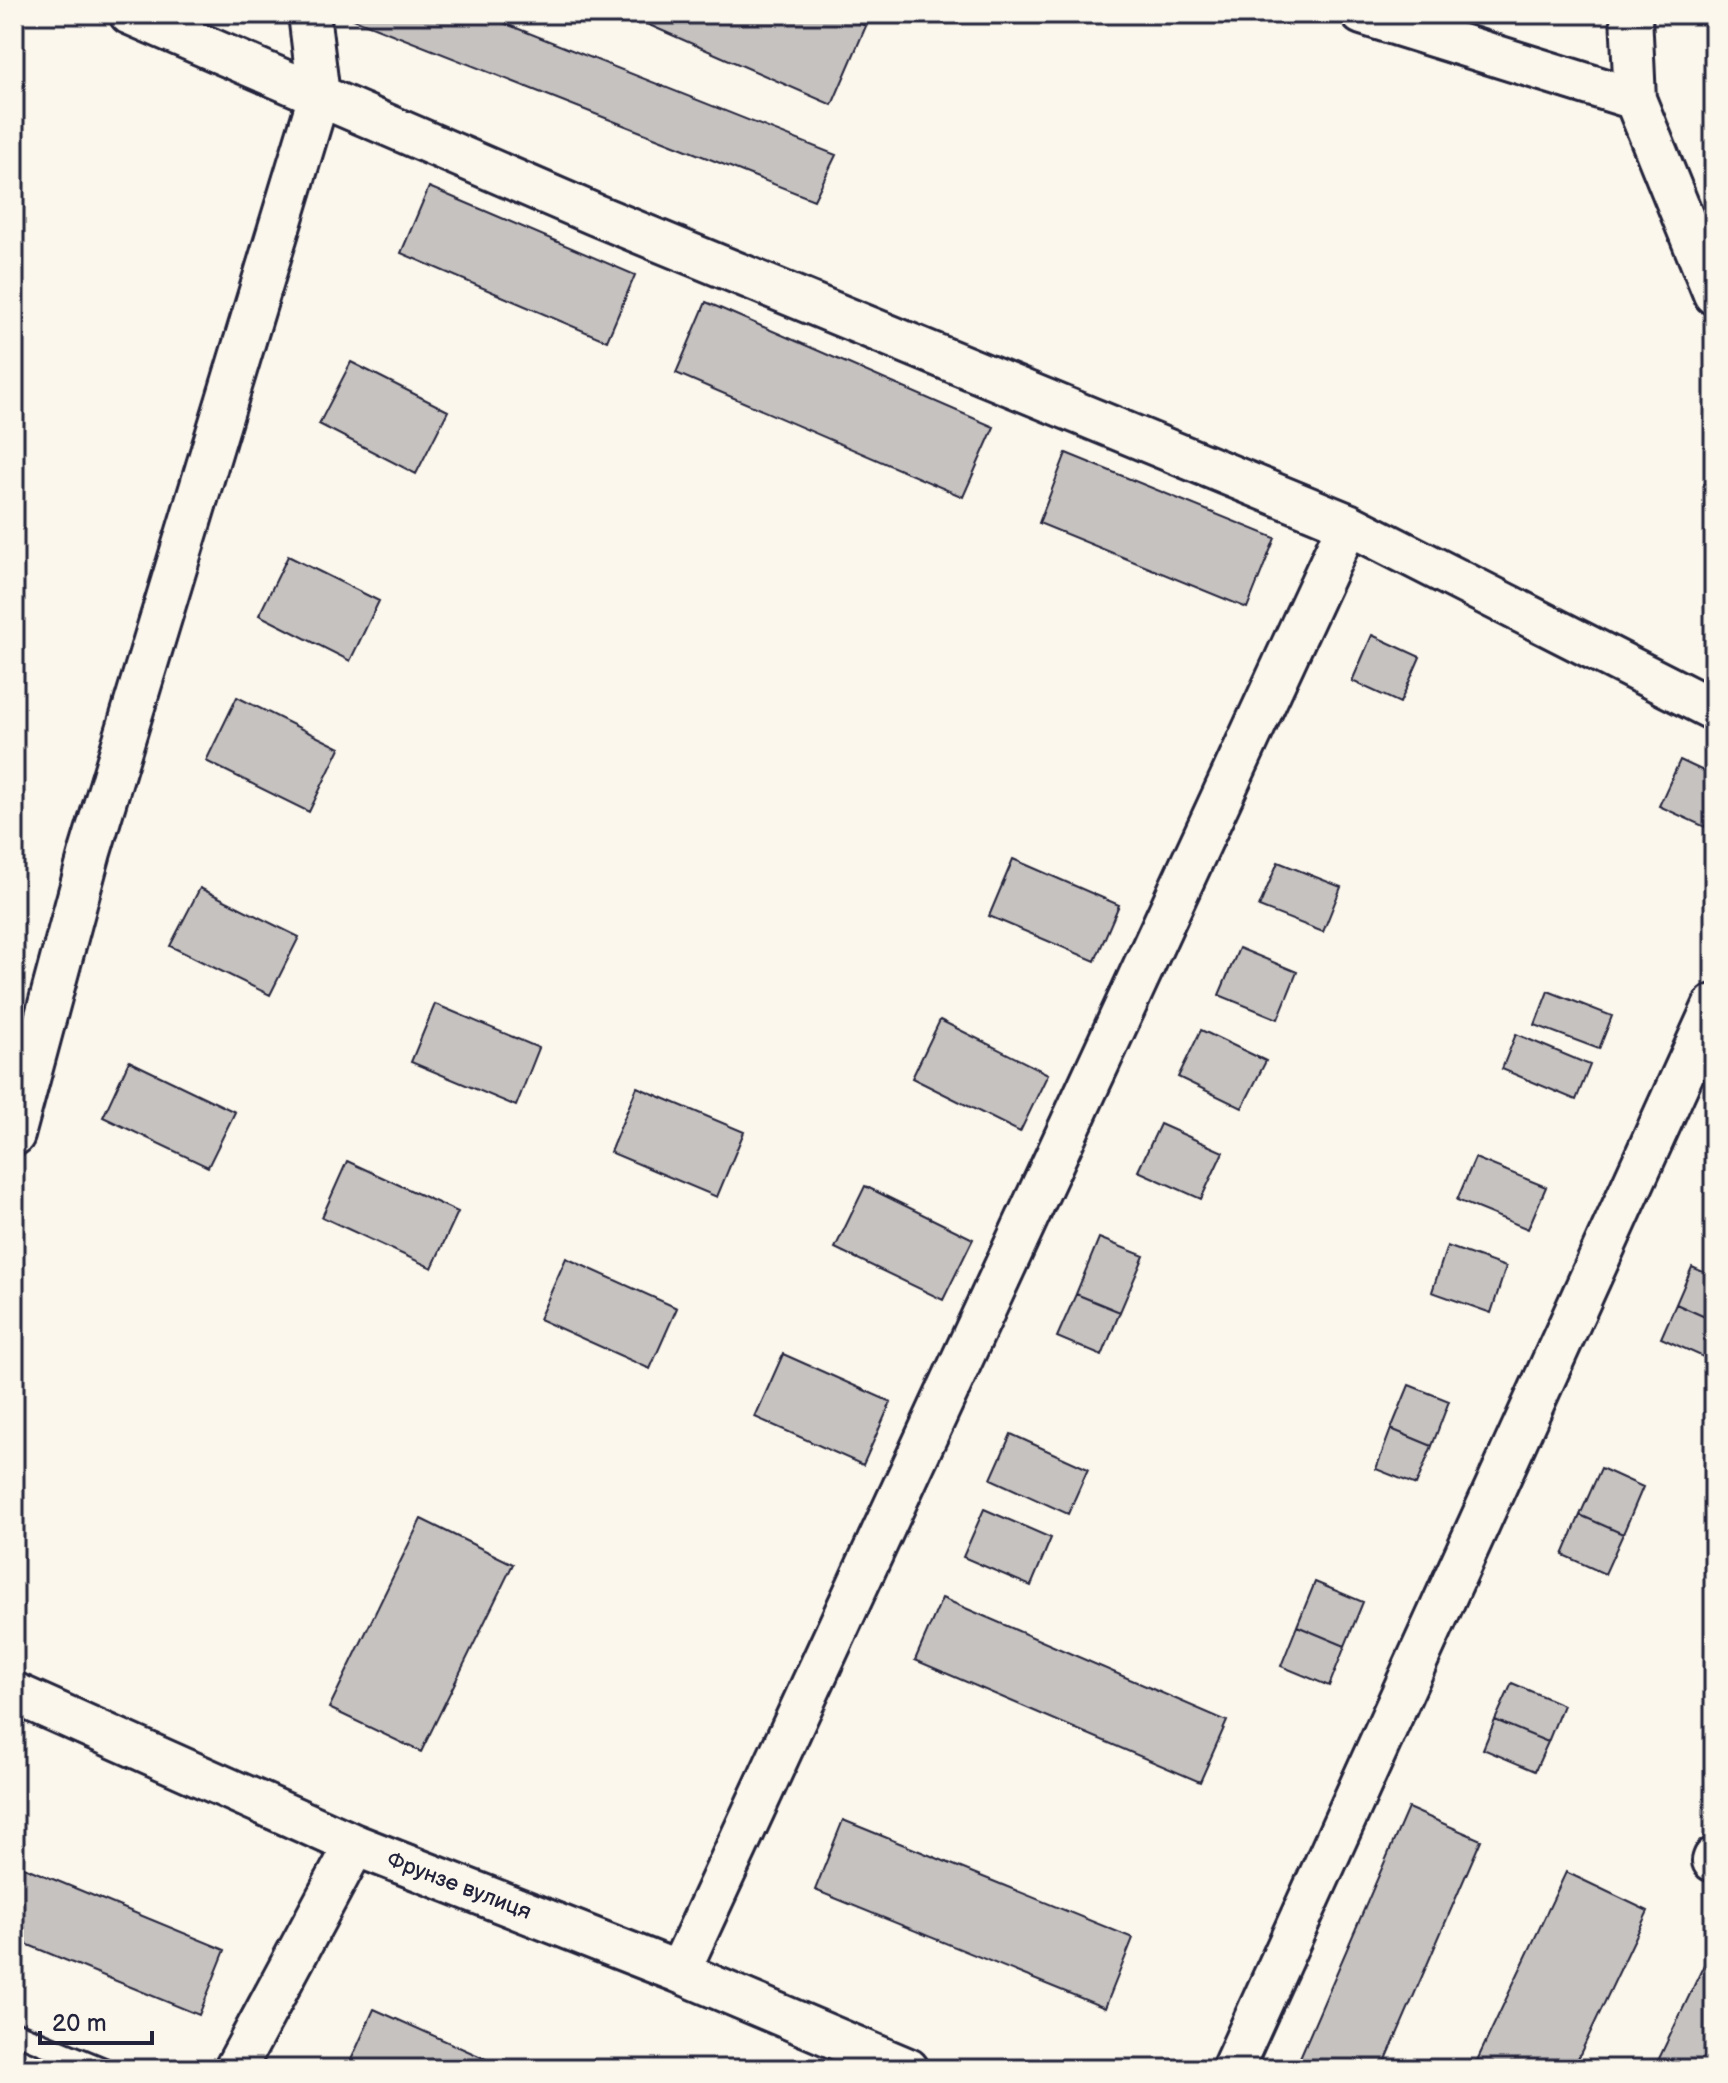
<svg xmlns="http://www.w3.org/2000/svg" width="1728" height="2083" font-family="'Balsamiq Sans',sans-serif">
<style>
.building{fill:#c6c2c0;stroke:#22223b;stroke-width:2}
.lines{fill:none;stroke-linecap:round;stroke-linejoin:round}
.lane-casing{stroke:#22223b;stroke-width:26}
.street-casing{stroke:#22223b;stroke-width:46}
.lane{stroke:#fbf7ec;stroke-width:20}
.street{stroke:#fbf7ec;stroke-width:40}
.labels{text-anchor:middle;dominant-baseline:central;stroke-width:8;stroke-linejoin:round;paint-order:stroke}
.street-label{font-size:22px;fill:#22223b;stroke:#fbf7ec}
</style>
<rect width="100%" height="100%" fill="#fbf7ec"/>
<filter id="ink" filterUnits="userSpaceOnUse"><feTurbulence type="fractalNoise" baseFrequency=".0125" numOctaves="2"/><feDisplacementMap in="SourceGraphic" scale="16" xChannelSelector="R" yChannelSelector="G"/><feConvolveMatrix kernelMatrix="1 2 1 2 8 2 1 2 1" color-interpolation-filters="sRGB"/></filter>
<g filter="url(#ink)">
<path class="building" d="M341 14H481L836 155 814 200Z
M624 14H838L866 26 832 105Z
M429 187 635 275 607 341 401 253Z
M706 302 994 427 963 497 676 373Z
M351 362 448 411 416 474 319 424Z
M1066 453 1275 538 1247 608 1039 523Z
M288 556 379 601 350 661 259 615Z
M1372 635 1420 657 1400 703 1352 681Z
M237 697 340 748 309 812 206 761Z
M1680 760 1714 776V807L1705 827 1659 806Z
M1013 859 1119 905 1095 961 989 916Z
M1278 862 1341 887 1323 932 1259 907Z
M200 888 299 937 270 995 170 946Z
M1239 948 1297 972 1278 1019 1219 995Z
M1548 991 1612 1016 1599 1049 1535 1025Z
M435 1004 539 1048 516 1106 411 1062Z
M940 1020 1048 1074 1020 1132 912 1078Z
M1201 1030 1266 1061 1242 1108 1178 1077Z
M1516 1034 1590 1065 1576 1100 1502 1069Z
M129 1061 235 1112 208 1167 103 1117Z
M637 1087 744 1132 717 1197 610 1152Z
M1160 1124 1223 1152 1201 1199 1138 1171Z
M1475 1158 1546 1187 1528 1229 1457 1200Z
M347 1161 458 1212 432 1268 322 1217Z
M865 1186 973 1239 943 1300 835 1248Z
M1099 1238 1144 1256 1120 1312 1076 1294Z
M1447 1246 1506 1267 1491 1313 1432 1292Z
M566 1258 677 1308 650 1369 539 1319Z
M1692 1267 1714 1277V1321L1676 1304Z
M1076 1294 1120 1312 1102 1356 1057 1337Z
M1676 1304 1714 1321V1352L1710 1360 1661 1338Z
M783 1354 891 1402 863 1465 755 1417Z
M1409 1385 1449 1401 1432 1446 1391 1429Z
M1391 1429 1432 1446 1416 1485 1376 1469Z
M1011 1434 1088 1469 1068 1514 991 1479Z
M1601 1468 1643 1487 1623 1534 1580 1515Z
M984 1509 1051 1538 1031 1586 963 1557Z
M1580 1515 1623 1534 1605 1574 1563 1555Z
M421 1519 513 1564 421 1752 329 1708Z
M1315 1582 1363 1602 1345 1646 1297 1626Z
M942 1598 1227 1721 1200 1782 915 1660Z
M1297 1626 1345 1646 1329 1686 1281 1666Z
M1512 1683 1563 1705 1548 1742 1495 1720Z
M1495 1720 1548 1742 1535 1771 1483 1749Z
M1408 1808 1481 1840 1382 2069H1295Z
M843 1820 1133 1938 1105 2008 815 1890Z
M14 1863 225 1950 199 2015 14 1939Z
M1566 1872 1648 1911 1573 2069H1473Z
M1714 1944V2069H1654Z
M374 2009 508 2069H347Z"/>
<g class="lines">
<g class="lane-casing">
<path id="lane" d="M14 2032 104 2069"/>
</g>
<g class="street-casing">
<path id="street" d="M130 14 596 215 1348 524 1714 710
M1362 14 1635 99
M1631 14 1635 99 1714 294
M14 1135 90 852 319 96 309 14
M14 1693 355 1845 679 1972 908 2069
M1713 1861 1714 1858
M679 1972 1348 524
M235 2069 355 1845
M1232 2069 1714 1005"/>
</g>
<use href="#lane" class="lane"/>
<use href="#street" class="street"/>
</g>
</g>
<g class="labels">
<g class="street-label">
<text transform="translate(459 1886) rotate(21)">Фрунзе вулиця</text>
</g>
</g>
<rect width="1728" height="2083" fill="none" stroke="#fbf7ec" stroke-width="48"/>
<rect x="24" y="24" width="1680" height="2035" fill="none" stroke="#22223b" stroke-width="3" filter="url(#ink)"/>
<path d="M40 2031v12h112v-12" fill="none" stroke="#22223b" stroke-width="4"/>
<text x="52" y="2031" font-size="24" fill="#22223b" stroke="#fbf7ec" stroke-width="6" paint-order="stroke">20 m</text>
</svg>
